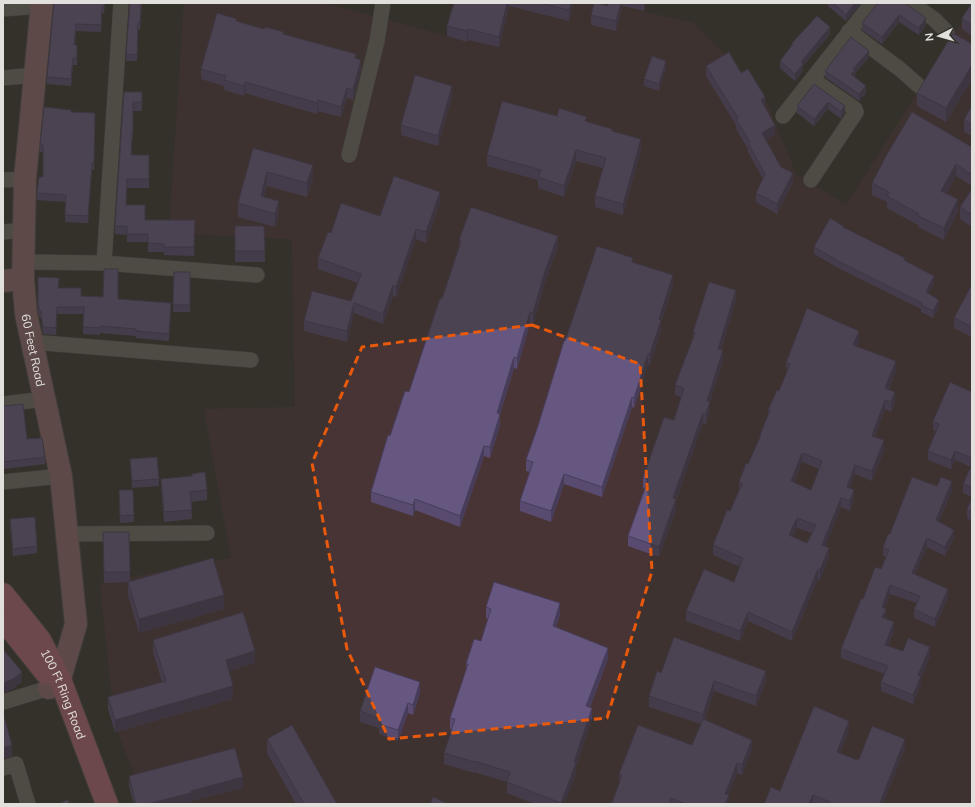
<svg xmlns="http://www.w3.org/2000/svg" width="975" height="807" font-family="Mulish,sans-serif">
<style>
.industrial{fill:#493435}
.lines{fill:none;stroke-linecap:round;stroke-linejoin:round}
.street-casing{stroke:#4f4d49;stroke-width:16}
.secondary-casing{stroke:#4f4d49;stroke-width:24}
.primary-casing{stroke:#4f4d49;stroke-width:24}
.street{stroke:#6c6a63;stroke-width:15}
.secondary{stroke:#8e6769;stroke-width:22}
.primary{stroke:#b16470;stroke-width:22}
.wall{fill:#584b6f;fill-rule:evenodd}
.shaded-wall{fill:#473d5a}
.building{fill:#665781;stroke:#473d5a;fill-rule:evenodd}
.marked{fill:none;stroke:#e8590c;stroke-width:3;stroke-dasharray:8 5;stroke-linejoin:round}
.labels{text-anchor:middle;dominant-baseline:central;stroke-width:3;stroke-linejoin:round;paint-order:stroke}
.street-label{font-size:12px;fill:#e1e0dc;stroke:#34322c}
</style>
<rect width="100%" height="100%" fill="#34322c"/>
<path class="industrial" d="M184 3H323L450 37 460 3H606L693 23 762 91 796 174 846 205 972 7V804H146L115 725 100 583 231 558 204 409 295 407 292 239 169 233Z"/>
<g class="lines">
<g class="street-casing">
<path id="street" d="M911 3 934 19 947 32
M3 9 41 6
M849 31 901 70 919 86
M3 78 35 75
M783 116 872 3
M349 155 377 41 383 3
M3 180 25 179
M811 180 856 112 855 109 812 79
M3 232 24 230
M24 262 104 263 257 275
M104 263 121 3
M32 342 251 360
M3 404 45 399
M3 482 61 476
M67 534 207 533
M3 702 49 688
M3 768 16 764 28 804"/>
</g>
<g class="secondary-casing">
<g id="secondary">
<path id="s1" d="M42 3 25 179 23 279 26 314 61 476 76 624 60 679 49 688"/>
<path d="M3 281 23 279"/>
</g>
</g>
<g class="primary-casing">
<g id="primary">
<path id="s2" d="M3 594 40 640 60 679 107 804"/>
<path d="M3 619 46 673"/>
</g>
</g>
<use href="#street" class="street"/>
<use href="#secondary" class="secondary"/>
<use href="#primary" class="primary"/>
</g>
<path class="wall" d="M54 3H105L104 13H102L101 32 76 31 75 45H77V65H73L71 86 47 84V77Z
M130 3H142L140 30H138L137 61H126Z
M454 3H573V5L569 21 509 6 499 47 468 40 467 42 447 36V26Z
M608 3H645L644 11 622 6 616 31 591 25V15L608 6Z
M828 3H861L846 21 828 6Z
M878 3 926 25 919 35 899 22 882 44 862 30V23Z
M972 3V36L962 29V18Z
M237 21 284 35 356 59 361 70 353 100 347 98 341 117 318 111 317 114 245 93 244 96 224 90V86L201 79V69Z
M830 34 803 66V71L795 81 780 68V61L792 45V43Z
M972 44V79L946 122 917 106V93Z
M869 57 855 74 854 76 866 93 859 101 825 77V71Z
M706 66 741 73 765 107 775 134 766 140 781 167 793 182 777 214 756 202V193L763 179 748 152V149L736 129V125L706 76Z
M666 68 659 91 644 86V79Z
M814 84 845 113 841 119 828 109 814 126 797 113V106Z
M124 92H142V111H133V140H132V155H149V188H127L126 205 145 220H195L194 256 164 255V252H148V242H127V235L115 234V226Z
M452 97 438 146 401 135V125Z
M972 105V136L964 132V120Z
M71 112 95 113 94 170H92L88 223 65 222 66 202 37 200V193L43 177V152H40V145Z
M557 116 587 122 612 131 641 150 623 215 595 207V196L603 168 576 161 564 197 538 188V180L487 166V155Z
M972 147V186L956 176 946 193 958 211 944 240 918 227V225L887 208V202L872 195V183Z
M253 148 313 178 307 197 267 186 264 197 279 215 275 227 238 217V203Z
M972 189V227L960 219V207Z
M440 202 426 243 416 239 396 297 393 296 383 324 354 313 347 342 304 331V321L351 301 358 283 318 269V258L331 233 380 216Z
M235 226H264L265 262H235Z
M843 227 905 261 934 283 928 293 939 307 933 318 921 312V309L842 270 814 254V247Z
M459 240 558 247 545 282 533 324 530 323 517 369 514 368 500 414V425L490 458 484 456 460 527 415 510 413 516 371 502V492L390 436 409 392 442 299 459 246Z
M972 246V255L971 254V247Z
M633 262 673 285 661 323V330L650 365 648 364 634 408 632 407 602 497 564 484 551 522 520 511V501L530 472 526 471V460L538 426 565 341Z
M174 272H190V312H173Z
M38 277 59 288 81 296 118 299 171 310 169 341 136 338V336L100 333V335L83 334V314H57L56 335 43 334 41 318H40L38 312Z
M972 284V337L954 328V318Z
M736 300 721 350 723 361 710 402V412L706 424 703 423 676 501V510L659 557 628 546V536L645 489 643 488V478L674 420 681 397 675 395V385L693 337V332Z
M859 341 857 346 896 370 889 390 895 402 891 412 885 409 875 437 884 450 872 481 855 474 850 488 854 499 850 511 841 507 825 547 829 558 820 580 818 579 792 641 748 621 740 641 686 621V611L734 582 740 567 713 555V545L730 511 739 492V482L748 464 760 438V435L768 414V410L779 391 787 373 786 363ZM802 462 819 469 811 490 794 483ZM797 528 812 533 807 543 793 537Z
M972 392V497L963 493V484L971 467 955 460 951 469 928 460V451L936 431 933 430V421Z
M3 406 27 439 45 457V464L3 469Z
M130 459 159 479V486L132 488Z
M161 479 207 490V500L191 502 192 519 164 522 161 488Z
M937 486 952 490 939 522 954 538 945 556 927 547 915 574 948 598 935 627 914 618V609L917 603 890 594 884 608 886 617 885 619 894 631 888 646 903 651 930 656 921 678V684L913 704 881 691V682L885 674 841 658V649L863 599 881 569 886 557 883 556V547L890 534Z
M119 497 134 515V522L120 523Z
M972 498V521L967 518V509Z
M10 519 37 546V553L13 556 10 526Z
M103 532H129L130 581 224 609 139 633 128 595V582L104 583Z
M486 607 560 614 556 627 608 659 590 707 592 719 576 767V775L564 804H535L507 793V782L474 772V773L444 764V753L452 729H450V718L466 670V664L481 641 488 619 486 618Z
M153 640 255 663 229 671 233 699 115 732 108 709V697L162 682 153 652Z
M661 673 766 681 756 706 714 691 705 720 752 750 742 775 737 773 728 795 729 804H609L612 803 619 784V774L692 745 701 724 649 707V696Z
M420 693 413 715 408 713 398 741 379 734V728L360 722V711Z
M849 730 840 753 857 760 859 759 905 748 883 804H884H764L780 791Z
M267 739 337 804H296L267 753Z
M129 776 243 788 191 801V803L188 804H134L129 787Z"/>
<path class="shaded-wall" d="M141 3H142L140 30V23Z
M507 3H509V6L499 47V37Z
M571 3H573V5L569 21V10Z
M621 3H622V6L616 31V21Z
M644 3H645L644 11Z
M855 3H861L846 21V15Z
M899 15V22L882 44V37Z
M926 18V25L919 35V28Z
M830 27V34L803 66V71L795 81V74L801 62Z
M468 29V40L467 42V31Z
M869 51V57L855 74V76L851 80V74L853 69Z
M73 58V65L71 86V79Z
M361 60V70L353 100V90Z
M666 61V68L659 91V84Z
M972 65V79L946 122V108Z
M245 82V93L244 96V86Z
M452 86V97L438 146V136Z
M866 86V93L859 101V94Z
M347 88V98L341 117V107Z
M765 97V107L761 100Z
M318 100V111L317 114V103Z
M828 102V109L814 126V119Z
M845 106V113L841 119V112Z
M775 125V134L762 142V133Z
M641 139V150L623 215V204Z
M576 150V161L564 197V186Z
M92 163V170L88 223V216Z
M956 164V176L941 203V191Z
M313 165V178L307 197V183Z
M267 172V186L261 210V196Z
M793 173V182L777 214V204Z
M440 192V202L426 243V232Z
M958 199V211L944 240V228Z
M279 201V215L275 227V214Z
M416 229V239L396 297V287Z
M558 236V247L545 282 533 324V313L545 271Z
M673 275V285L661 323V330L650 365V354L659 319Z
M934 276V283L926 299V292Z
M393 285V296L383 324V314Z
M736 290V300L718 359V349Z
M939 300V307L933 318V311Z
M354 303V313L347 342V331Z
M530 312V323L517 369V358Z
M859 331V341L853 355V345Z
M723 350V361L707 411V401Z
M648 354V364L634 408V398Z
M514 357V368L498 421 500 414V425L490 458V447L497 413Z
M896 361V370L885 398V388Z
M895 392V402L891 412V402Z
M632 397V407L602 497V487Z
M885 400V409L872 445V436Z
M710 402V412L706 424V414Z
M703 413V423L676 501V510L659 557V547L673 498Z
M884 440V450L872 481V471Z
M484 446V456L460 527V516Z
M955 451V460L951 469V460Z
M802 453V462L791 491V481Z
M855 465V474L847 497V487Z
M564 474V484L551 522V511Z
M952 481V490L936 529V520Z
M854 490V499L850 511V501Z
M841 498V507L822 555V545Z
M415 499V510L413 516V505Z
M797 518V528L789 545V535Z
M954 530V538L945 556V547Z
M927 538V547L912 582V573Z
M829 548V558L820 580V570Z
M818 569V579L792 641V632Z
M890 585V594L882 616V607Z
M948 589V598L935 627V619Z
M224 595V609L139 633V619Z
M560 603V614L553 637V626Z
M886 609V617L882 626V617Z
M748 612V621L740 641V631Z
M894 622V631L885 653V645Z
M930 647V656L921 678V684L913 704V695L918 675Z
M608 648V659L586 717V706Z
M255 651V663L226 672V660Z
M766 671V681L756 706V696Z
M22 672V682L13 689 3 693V683Z
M714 681V691L703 724V714Z
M420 682V693L413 715V705Z
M233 686V699L115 732V720Z
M408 703V713L398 741V730Z
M592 708V719L576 767V775L564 804H561L574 762Z
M849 721V730L837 761V752Z
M905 739V748L883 804 880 802Z
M752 740V750L742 775V765Z
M12 745V756L3 759V748Z
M737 763V773L725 804V794Z
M243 777V788L191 801V803L188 804H147L191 791Z
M729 795V804H725Z
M813 795V804H809Z"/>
<path class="building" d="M54 3H104V6H102L101 25 76 24 74 45H77V58H73L71 79 47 77Z
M130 3H141L140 23H138L137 55 126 54Z
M454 3H507L499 37 468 29 467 31 447 26Z
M540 3H571L569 10Z
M594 3H597L608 6V3H621L616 21 591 15Z
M833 3H855L846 15Z
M878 3H905L926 18 919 28 899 15 882 37 862 23Z
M972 3V26L962 18Z
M217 13 237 19 236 21 264 29 265 27 284 32 283 34 356 54 355 58 361 60 353 90 347 88 341 107 318 100 317 103 245 82 244 86 224 80 226 76 201 69Z
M817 16 830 27 801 62 803 64 795 74 780 61 793 44 792 43Z
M953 33 972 44V65L946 108 917 93Z
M851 37 869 51 853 69 855 70 851 74 866 86 859 94 825 71Z
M729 52 741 73 748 69 765 97 761 100 775 125 762 133 781 167 793 173 777 204 756 193 765 174 748 143 750 142 736 119 738 118 706 66Z
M652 56 666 61 659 84 644 79Z
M415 75 452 86 438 136 401 125Z
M814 84 845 106 841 112 828 102 814 119 797 106Z
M124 92H142V102H133V132H132L131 155H149V179H127L126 205H145V220H195L194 247H164V244L148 243V234H127V226H115Z
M502 101 557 116 559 108 587 117 585 121 612 129V131L641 139 623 204 595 196 606 158 576 150 564 186 538 177 541 170 487 155Z
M972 105V125L964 120Z
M44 107 71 110V112L95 113 94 163H92L88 216 65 215 66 195 37 193 39 177H43V145H40Z
M912 112 972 147V175L956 164 941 191 958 199 944 228 918 216 919 214 887 196 889 192 872 183 886 156Z
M253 148 313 165 307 183 267 172 261 196 279 201 275 214 238 203Z
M394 176 440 192 426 232 416 229 396 287 393 285 383 314 354 303 347 331 304 321 312 291 351 301 361 274 318 258 328 232 331 233 341 203 380 216Z
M972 189V215L960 207Z
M471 207 558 236 545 271 533 313 530 312 517 358 514 357 497 413 500 414 490 447 484 446 460 516 415 499 413 505 371 492 388 435 390 436 405 391 409 392 440 298 442 299 461 241 459 240Z
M830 218 843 226V227L905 258 904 260 934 276 926 292 939 300 933 311 921 305 922 303 842 263 814 247Z
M235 226H264L265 251H235Z
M597 246 633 258 632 262 673 275 659 319 661 320 650 354H648L634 398 632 397 602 487 564 474 551 511 520 501 533 462 526 460 538 426 564 341H565Z
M104 269H118V299L171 303 169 334 136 331V329L100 326V328L83 327 84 307H57L56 328 43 327 41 311H40L38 305V277L59 278 58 288H81V296L103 297Z
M174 272H190V305H173Z
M709 282 736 290 718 349 723 350 707 401 710 402 706 414 703 413 673 498 676 499 659 547 628 536 648 480 643 478 664 417 674 420 684 388 675 385 695 333 693 332Z
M972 284V327L954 318Z
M807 308 859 331 853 345 896 361 885 388 895 392 891 402 885 400 872 436 884 440 872 471 855 465 847 487 854 490 850 501 841 498 822 545 829 548 820 570 818 569 792 632 748 612 740 631 686 611 704 569 734 582 743 558 713 545 727 510 730 511 742 484 739 482 746 463 748 464 761 435H760L770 410H768L777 390 779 391 790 364 786 363ZM802 453 822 461 811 490 791 481ZM797 518 816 525 807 543 789 535Z
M950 382 972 392V458L955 451 951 460 928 451 939 424 933 421Z
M23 404 27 439 42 438 45 457 3 462V406Z
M157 457 159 479 132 481 130 459Z
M972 464V488L963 484Z
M205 472 207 490 190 492 192 510 164 512 161 479 192 476V474Z
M912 477 937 486 941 477 952 481 936 520 954 530 945 547 927 538 912 573 948 589 935 619 914 609 920 596 890 585 882 607 886 609 882 617 894 622 885 645 903 651 908 638 930 647 918 675 921 676 913 695 881 682 888 666 841 649 861 599H863L875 567 881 569 889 550 883 547 888 534H890Z
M119 490H133L134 515 120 516Z
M972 498V512L967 509Z
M35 517 37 546 13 549 10 519Z
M103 532H129L130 572H104Z
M213 558 224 595 139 619 128 582Z
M494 582 560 603 553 626 608 648 586 706 592 708 574 762 576 763 561 803 507 782 510 772 474 761V762L444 753 455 719 450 718 468 664H466L474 639 481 641 491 609 486 607Z
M243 612 255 651 226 660 233 686 115 720 108 697 166 681 153 640Z
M674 637 766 671 756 696 714 681 703 714 649 696 657 671 661 673Z
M3 649 22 672 13 679 3 683Z
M375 667 420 682 413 705 408 703 398 730 379 724 381 719 360 711Z
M814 706 849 721 837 752 857 760V759H859L872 726 905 739 880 802 884 804H829L830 802 813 795 809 804H764L771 787 780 791Z
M3 713 12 745 3 748Z
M703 719 752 740 742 765 737 763 725 794 729 795 725 804H685L671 798 669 804H609V802L612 803 622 775 619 774 638 725 692 745Z
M292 725 337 804H304L267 739Z
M235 748 243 777 191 791V793L147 804H136L129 776Z
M433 797 449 804H430Z
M68 800 69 804H57Z"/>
<path d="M0 0H975V807H0ZM532 325 640 364 652 571 607 718 389 739 347 649 312 463 362 347Z" fill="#34322c" fill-opacity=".55" fill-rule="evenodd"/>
<path class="marked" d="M532 325 640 364 652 571 607 718 389 739 347 649 312 463 362 347Z"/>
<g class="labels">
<g class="street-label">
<text stroke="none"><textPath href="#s1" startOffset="349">60 Feet Road</textPath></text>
<text stroke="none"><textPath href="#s2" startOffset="118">100 Ft Ring Road</textPath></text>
</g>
</g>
<rect width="975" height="807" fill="none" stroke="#e1e0dc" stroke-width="8"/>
<g transform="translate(939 36) rotate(264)" stroke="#34322c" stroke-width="3" paint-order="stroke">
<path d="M0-3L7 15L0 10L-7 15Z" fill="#e1e0dc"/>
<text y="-6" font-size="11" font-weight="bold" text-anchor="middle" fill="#e1e0dc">N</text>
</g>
</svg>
